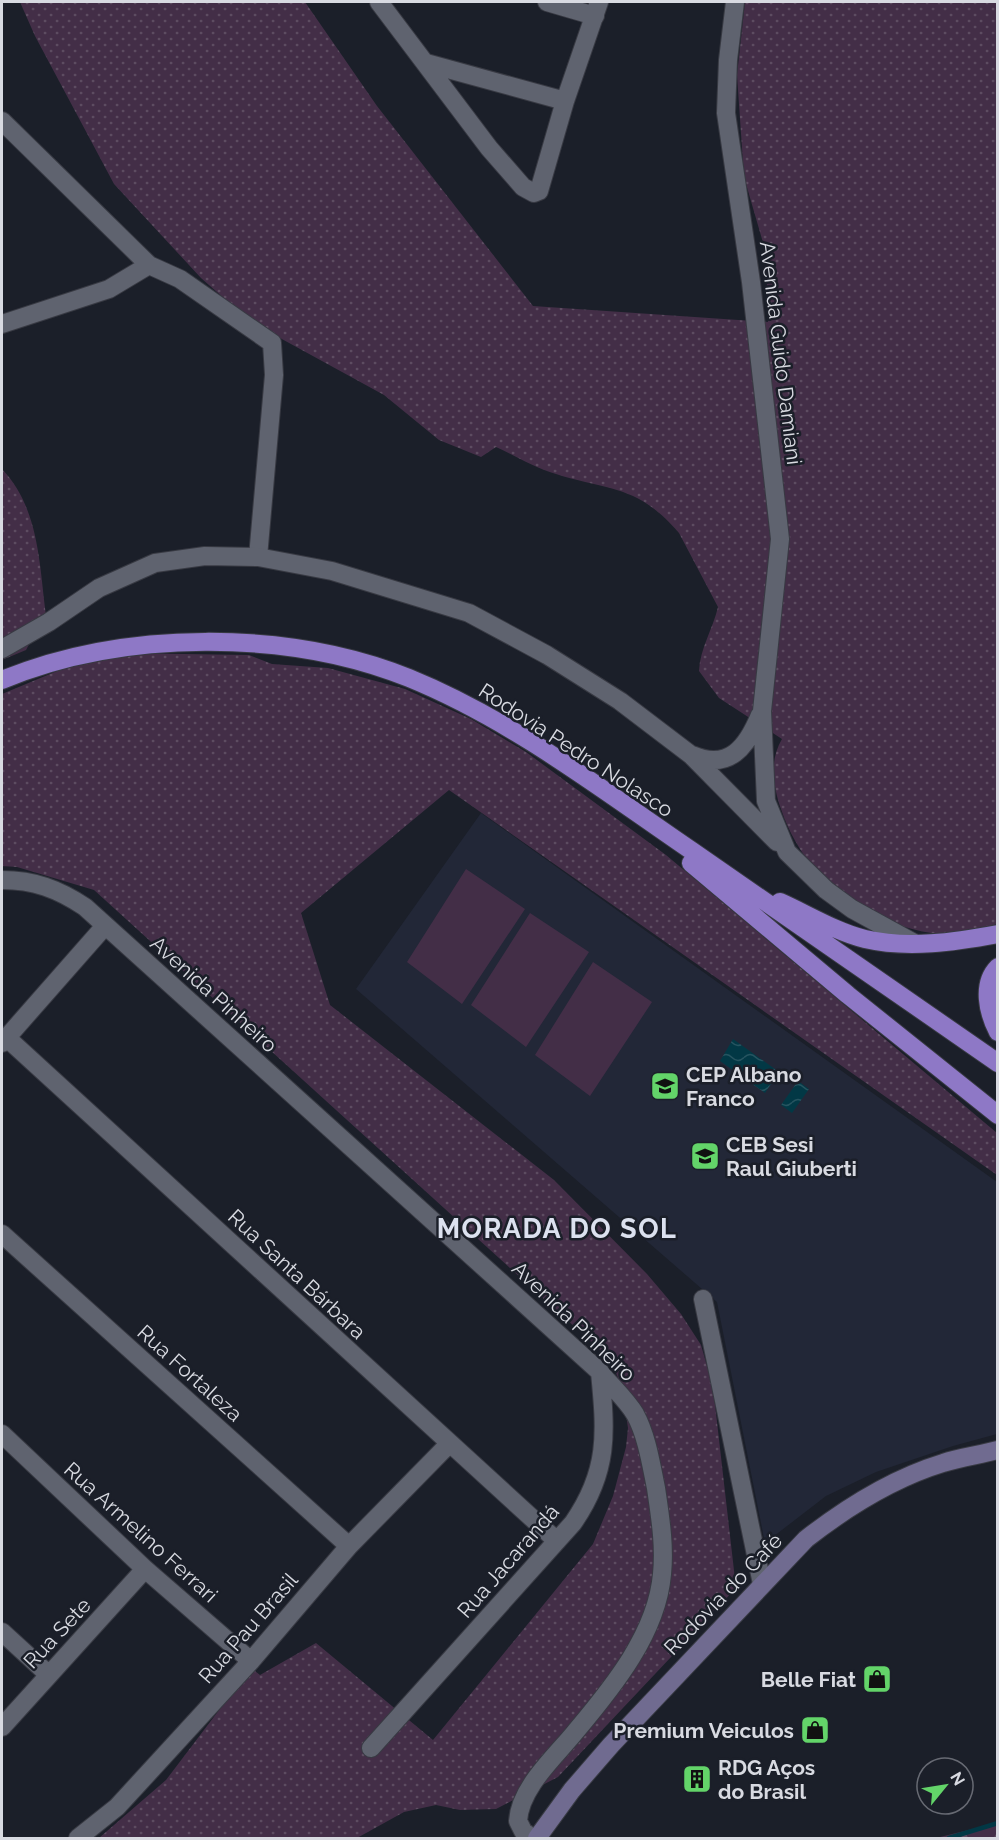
<svg xmlns="http://www.w3.org/2000/svg" width="999" height="1840" font-family="Raleway,sans-serif">
<style>
.built{fill:#222737}
.grass{fill:url(#grass-dots)}
.forest{fill:url(#forest-firs)}
.park{fill:#432e47}
.water{fill:url(#water-waves)}
.lines{fill:none;stroke-linecap:round;stroke-linejoin:round}
.stream{stroke:#023845;stroke-width:4.5}
.minor-casing{stroke:#383a43;stroke-width:20}
.tertiary-casing{stroke:#383a43;stroke-width:20}
.secondary-casing{stroke:#383a43;stroke-width:20}
.trunk-casing{stroke:#383a43;stroke-width:20}
.minor{stroke:#5f636f;stroke-width:18}
.tertiary{stroke:#5f636f;stroke-width:18}
.secondary{stroke:#706b90;stroke-width:18}
.trunk{stroke:#8e78c6;stroke-width:18}
.labels{text-anchor:middle;dominant-baseline:central;stroke-width:5;stroke-linejoin:round;paint-order:stroke}
.street-label{font-size:21px;fill:#d8dae1;stroke:#1b1f29}
.poi-label{font-size:21px;font-weight:bold;fill:#d8dae1;stroke:#1b1f29;text-anchor:start}
.district-label{font-size:27px;font-weight:bold;letter-spacing:1.5px;fill:#dce1ef;stroke:#1b1f29}
</style>
<defs>
<pattern id="grass-dots" width="8" height="8" patternUnits="userSpaceOnUse" patternTransform="scale(1.5)"><rect width="8" height="8" fill="#432e47"/><path d="M2 2h.1M6 6h.1" fill="none" stroke="#5d4c61" stroke-width="1.8" stroke-linecap="round"/></pattern>
<pattern id="forest-firs" width="22" height="20" patternUnits="userSpaceOnUse" patternTransform="scale(1.5)"><rect width="22" height="20" fill="#432e47"/><path d="M5 1l3.5 6h-7zM16 11l3.5 6h-7z" fill="#5d4c61"/></pattern>
<pattern id="water-waves" width="16" height="10" patternUnits="userSpaceOnUse" patternTransform="scale(1.5)"><rect width="16" height="10" fill="#023845"/><path d="M0 5q4-4 8 0t8 0" fill="none" stroke="#265460"/></pattern>
</defs>
<rect width="100%" height="100%" fill="#1b1f29"/>
<path class="built" d="M481 813 997 1182V1434L953 1446 876 1472 826 1496 765 1543 717 1302 356 989Z"/>
<path class="grass" d="M20 2H305L377 106 533 306 768 322 766 253 744 177 737 75 745 2H997V924C987 927 977 931 966 933 916 941 851 910 818 873 802 855 788 831 781 809 773 786 769 761 782 739L719 698 699 671C700 648 713 629 718 607L679 533C637 484 609 491 556 474 535 468 516 456 496 447L481 457 439 440 384 395 251 322 201 278 114 184 35 36Z
M2 469C41 510 39 569 47 622L40 624 26 650 2 660Z
M118 653 249 655 272 664 328 668 405 689 471 719 526 752 666 855 997 1133V1175L449 790 301 913 330 1005 554 1180 647 1274 681 1314 701 1345 713 1387 736 1588 558 1777 496 1809 460 1810 436 1805 404 1812 357 1838H99L166 1780 251 1668 260 1675 316 1643 433 1740 593 1544 613 1496 626 1447 628 1428 622 1387 610 1359 94 890 17 867 2 866V694L62 669Z"/>
<path class="forest" d="M997 1823V1838H936Z"/>
<path class="park" d="M466 869 525 909 462 1004 407 962Z
M530 913 589 952 526 1047 471 1005Z
M593 962 652 1002 590 1096 535 1055Z"/>
<path class="water" d="M733 1039 779 1072 765 1093 720 1061Z
M798 1081 809 1089 792 1113 781 1105Z"/>
<g class="lines">
<path class="stream" d="M949 1838 998 1823"/>
<g class="minor-casing">
<path id="minor" d="M379 2 489 148 523 187 534 193 539 191 565 101 599 2
M547 2 595 16
M426 63 565 101
M2 121 149 265 180 279 272 343 274 375 258 557
M2 324 109 289 149 265
M2 880C34 880 58 889 85 907L600 1372C611 1386 626 1399 635 1414 647 1436 651 1464 656 1488 660 1516 665 1545 662 1574 657 1633 613 1687 576 1731 556 1756 520 1787 518 1821L523 1831 532 1838
M7 1038 557 1541
M2 1043 104 927
M2 1234 349 1546
M703 1299 762 1584
M2 1434 145 1569 251 1661
M2 1632 48 1674
M2 1727 145 1569
M371 1748 573 1523C609 1471 606 1433 600 1372
M78 1838 117 1807 251 1661 349 1546 449 1444"/>
</g>
<g class="tertiary-casing">
<path id="tertiary" d="M735 2 728 60 726 113 751 282 780 539 762 711 766 801 787 852 826 890 852 909 914 943
M2 649 49 622 99 588 155 563 205 556 258 557 332 571 469 613 547 655 620 701 691 755 777 842
M692 755C729 771 747 747 760 715"/>
</g>
<g class="secondary-casing">
<path id="secondary" d="M537 1838 572 1790 611 1745 806 1539C847 1507 894 1478 943 1463 961 1457 980 1455 998 1450"/>
</g>
<g class="trunk-casing">
<path id="trunk" d="M2 680C123 630 287 629 409 678 512 720 601 789 692 851 794 922 896 992 998 1063
M691 863 848 995 998 1115
M780 902C807 914 836 932 865 939 908 949 955 942 998 934
M998 967C981 984 988 1013 998 1032"/>
</g>
<use href="#minor" class="minor"/>
<use href="#tertiary" class="tertiary"/>
<use href="#secondary" class="secondary"/>
<use href="#trunk" class="trunk"/>
</g>
<defs>
<g id="university-square" transform="scale(1.5)"><rect x="-9" y="-9" width="18" height="18" rx="4" fill="#63d469" stroke="#1b1f29"/><path d="M0-5L7-2L0 1L-7-2ZM-4 1L0 2.5L4 1V4Q0 6-4 4Z" fill="#111"/></g>
<g id="school-square" transform="scale(1.5)"><rect x="-9" y="-9" width="18" height="18" rx="4" fill="#63d469" stroke="#1b1f29"/><path d="M0-5L7-2L0 1L-7-2ZM-4 1L0 2.5L4 1V4Q0 6-4 4Z" fill="#111"/></g>
<g id="shop-square" transform="scale(1.5)"><rect x="-9" y="-9" width="18" height="18" rx="4" fill="#63d469" stroke="#1b1f29"/><path d="M-5-2.5h2.3a2.7 3.5 0 0 1 5.4 0H5L5.5 6h-11ZM-1.5-2.5h3a1.5 2.3 0 0 0-3 0Z" fill="#111"/></g>
<g id="building-square" transform="scale(1.5)"><rect x="-9" y="-9" width="18" height="18" rx="4" fill="#63d469" stroke="#1b1f29"/><path d="M-4-6H4V6H1V3H-1V6H-4ZM-2.5-4.3h1.7v1.8h-1.7ZM.8-4.3h1.7v1.8H.8ZM-2.5-1h1.7V.8h-1.7ZM.8-1h1.7V.8H.8Z" fill="#111"/></g>
</defs>
<g fill-rule="evenodd">
<use href="#university-square" x="665" y="1086"/>
<use href="#school-square" x="705" y="1156"/>
<use href="#shop-square" x="877" y="1679"/>
<use href="#shop-square" x="815" y="1730"/>
<use href="#building-square" x="697" y="1779"/>
</g>
<g class="labels">
<g class="street-label">
<text transform="translate(781 353) rotate(83)">Avenida Guido Damiani</text>
<text transform="translate(576 750) rotate(33)">Rodovia Pedro Nolasco</text>
<text transform="translate(214 994) rotate(42)">Avenida Pinheiro</text>
<text transform="translate(297 1274) rotate(43)">Rua Santa Bárbara</text>
<text transform="translate(574 1321) rotate(44)">Avenida Pinheiro</text>
<text transform="translate(190 1373) rotate(42)">Rua Fortaleza</text>
<text transform="translate(141 1532) rotate(42)">Rua Armelino Ferrari</text>
<text transform="translate(508 1561) rotate(-49)">Rua Jacarandá</text>
<text transform="translate(723 1594) rotate(-46)">Rodovia do Café</text>
<text transform="translate(248 1628) rotate(-49)">Rua Pau Brasil</text>
<text transform="translate(57 1633) rotate(-47)">Rua Sete</text>
</g>
<g class="poi-label">
<text x="686" y="1074">CEP Albano<tspan x="686" dy="24">Franco</tspan></text>
<text x="726" y="1144">CEB Sesi<tspan x="726" dy="24">Raul Giuberti</tspan></text>
<text x="856" y="1679" text-anchor="end">Belle Fiat</text>
<text x="794" y="1730" text-anchor="end">Premium Veiculos</text>
<text x="718" y="1767">RDG Aços<tspan x="718" dy="24">do Brasil</tspan></text>
</g>
<g class="district-label">
<text x="557" y="1228">MORADA DO SOL</text>
</g>
</g>
<rect width="999" height="1840" fill="none" stroke="#d8dae1" stroke-width="6"/>
<g transform="translate(945 1786) rotate(60)"><circle r="28" fill="#1b1f29" stroke="#676a73" stroke-width="1.5"/>
<path d="M0-4.5L10 22L0 15L-10 22Z" fill="#63d469"/>
<text y="-9" font-size="16" font-weight="bold" text-anchor="middle" fill="#d8dae1">N</text>
</g>
</svg>
